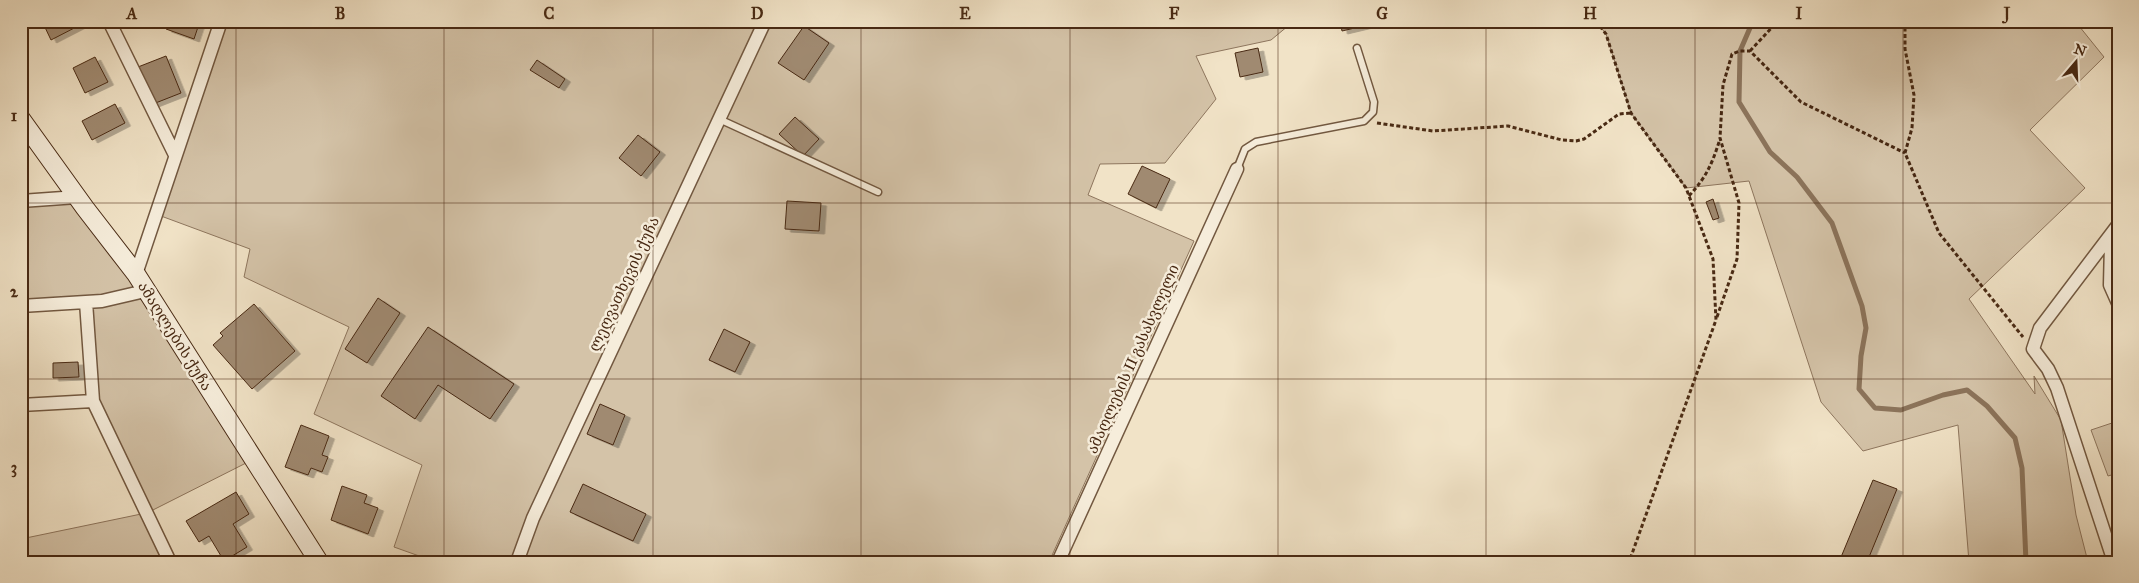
<svg xmlns="http://www.w3.org/2000/svg" width="2139" height="583" font-family="'IM FELL Great Primer','Noto Serif Georgian',serif">
<style>
.green{fill:#d4c3a8;stroke:#8e765e}
.lines{fill:none;stroke-linecap:round;stroke-linejoin:round}
.stream{stroke:#8b735a;stroke-width:5}
.building{fill:#a08a71;stroke:#482913;filter:url(#shadow)}
.lane-casing{stroke:#725840;stroke-width:9}
.street-casing{stroke:#725840;stroke-width:15}
.secondary-casing{stroke:#482913;stroke-width:20}
.path{stroke:#482913;stroke-width:3;stroke-dasharray:4 2.5;stroke-linecap:butt}
.lane{stroke:#f6eddb;stroke-width:6}
.street{stroke:#f6eddb;stroke-width:12}
.secondary{stroke:#f6eddb;stroke-width:18}
.grid{fill:none;stroke:#482913;stroke-width:1;stroke-opacity:0.55}
.labels{text-anchor:middle;dominant-baseline:central;stroke-width:5;stroke-linejoin:round;paint-order:stroke}
.street-label{font-size:15px;fill:#482913;stroke:#f6eddb}
.neatline{fill:none;stroke:#482913;stroke-width:2}
.grid-label{font-size:16px;text-anchor:middle;font-weight:bold;fill:#482913}
</style>
<defs>
<filter id="shadow"><feDropShadow dx="5.5" dy="3" stdDeviation="0" flood-color="#0004"/></filter>
</defs>
<rect width="100%" height="100%" fill="#f1e3c7"/>
<filter id="stains"><feTurbulence type="fractalNoise" baseFrequency=".004" numOctaves="4"/><feColorMatrix values="0 0 0 0 .2 0 0 0 0 .09 0 0 0 0 .02 0 0 0 .5 -.17"/></filter>
<radialGradient id="worn" r=".72"><stop offset=".6" stop-color="#630" stop-opacity="0"/><stop offset="1" stop-color="#630" stop-opacity=".3"/></radialGradient>
<path class="green" d="M224 21H1294L1271 40 1196 56 1216 99 1165 163 1100 164 1088 195 1194 241 1049 562H436L394 547 422 465 314 414 349 327 244 277 250 249 161 216Z
M1596 21H2075L2104 57 2030 130 2085 188 1969 299 2035 394 2034 376 2061 420 2076 515 2088 562H1969L1958 425 1863 451 1821 402 1749 181 1686 188 1631 113 1606 34Z
M77 197 254 459 147 513 170 562H21V539L146 513 93 401 86 302 21 306V201Z
M2118 421V473L2108 476 2091 430Z"/>
<g class="lines">
<path class="stream" d="M1753 21 1740 51 1739 102 1770 152 1797 177 1832 223 1862 306 1866 328 1861 356 1859 389 1875 408 1901 410 1943 395 1967 390 1987 406 2015 438 2022 468 2026 562"/>
</g>
<path class="building" d="M42 21H80L82 24 51 40Z
M169 21H200L194 39 166 29Z
M1340 21H1380V22L1342 31Z
M804 26 829 43 804 80 778 63Z
M1258 48 1263 72 1240 77 1235 53Z
M166 56 181 93 153 104 138 67Z
M95 57 108 82 85 93 73 68Z
M537 60 565 79 559 88 530 70Z
M115 104 125 123 92 140 82 121Z
M795 117 819 139 803 156 779 134Z
M638 135 660 152 641 176 619 158Z
M1142 166 1170 179 1156 208 1128 194Z
M1713 199 1719 218 1713 220 1706 202Z
M787 201 821 203 819 231 785 229Z
M378 298 400 313 367 363 345 349Z
M254 304 295 351 252 389 213 345 223 336 220 333Z
M428 327 514 384 490 419 438 385 415 419 381 396Z
M724 329 750 342 735 372 709 360Z
M78 362 79 377 53 378V363Z
M600 404 625 415 613 445 587 434Z
M301 425 329 436 322 455 328 457 322 472 311 468 308 475 285 467Z
M1873 480 1897 489 1867 562H1839Z
M583 484 646 514 633 541 570 512Z
M342 486 367 495 364 503 378 508 368 534 331 520Z
M236 492 249 514 233 524 247 547 224 561 209 536 199 542 186 521Z"/>
<g class="lines">
<g class="lane-casing">
<path id="lane" d="M719 119 878 192
M1237 169 1245 149 1256 142 1364 121 1373 112 1374 102 1357 48"/>
</g>
<g class="street-casing">
<path id="street" d="M109 21 175 155
M21 201 77 197
M2115 233 2111 243 2110 285 2118 303
M136 274 221 21
M86 302 93 401 170 562
M21 306 102 301 145 291
M21 405 93 401
M517 562 533 518 765 21
M1058 562 1237 169
M2114 562 2057 388 2048 369 2033 349 2040 328 2118 225"/>
</g>
<g class="secondary-casing">
<path id="secondary" d="M21 119 85 208 136 274 319 562"/>
</g>
<path class="path" d="M1596 21 1606 34 1631 113 1686 188 1713 259 1716 320 1629 562
M1905 21V49L1914 95 1912 128 1905 153 1939 233 2023 337
M1750 51 1778 21
M1377 123 1433 131 1508 126 1562 140 1576 141 1584 139 1619 114 1631 113
M1689 196C1707 176 1712 164 1720 139
M1717 317 1737 259 1739 203 1720 138 1723 85 1732 54 1740 51H1750L1801 102 1905 153"/>
<use href="#lane" class="lane"/>
<use href="#street" class="street"/>
<use href="#secondary" class="secondary"/>
</g>
<path class="grid" d="M236 21V562M444 21V562M653 21V562M861 21V562M1070 21V562M1278 21V562M1486 21V562M1695 21V562M1903 21V562M21 203H2118M21 379H2118"/>
<g class="labels">
<g class="street-label">
<text transform="translate(624 284) rotate(-65)">ლეღვათხევის ქუჩა</text>
<text transform="translate(175 336) rotate(58)">ამაღლების ქუჩა</text>
<text transform="translate(1133 359) rotate(-66)">ამაღლების II გასასვლელი</text>
</g>
</g>
<rect width="2139" height="583" fill="none" stroke="#f1e3c7" stroke-width="55"/>
<g transform="translate(2076 62) rotate(19)" stroke="#f6eddb" stroke-width="4" paint-order="stroke">
<path d="M0-4L9 19L0 12L-9 19Z" fill="#482913"/>
<text y="-8" font-size="14" font-weight="bold" text-anchor="middle" fill="#482913">N</text>
</g>
<rect x="28" y="28" width="2084" height="528" class="neatline"/>
<g class="grid-label">
<text x="132" y="19">A</text>
<text x="340" y="19">B</text>
<text x="549" y="19">C</text>
<text x="757" y="19">D</text>
<text x="965" y="19">E</text>
<text x="1174" y="19">F</text>
<text x="1382" y="19">G</text>
<text x="1590" y="19">H</text>
<text x="1799" y="19">I</text>
<text x="2007" y="19">J</text>
<text x="14" y="121">1</text>
<text x="14" y="297">2</text>
<text x="14" y="473">3</text>
</g>
<rect width="100%" height="100%" filter="url(#stains)"/>
<rect width="100%" height="100%" fill="url(#worn)"/>
</svg>
